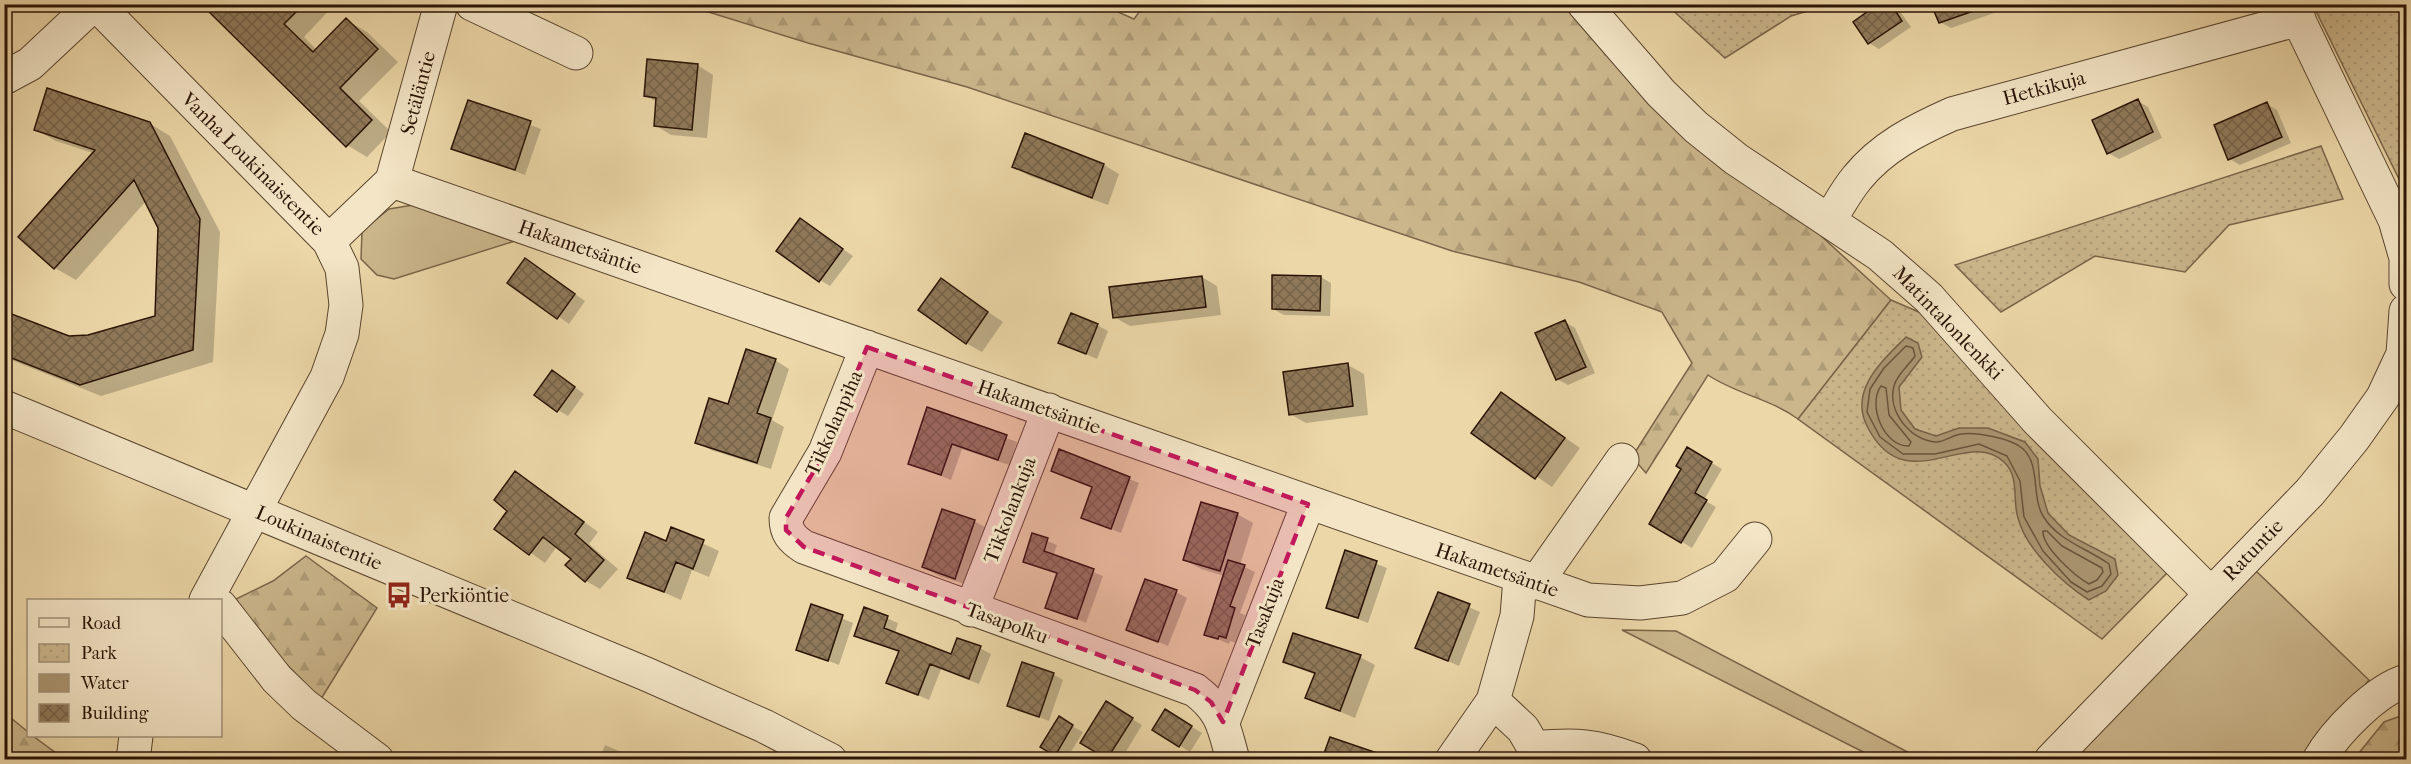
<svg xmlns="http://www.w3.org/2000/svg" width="2411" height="764" font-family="'IM FELL French Canon',serif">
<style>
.green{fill:#cbb68c;stroke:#7a6549;stroke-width:1.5}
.forest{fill:url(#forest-firs);stroke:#7a6549;stroke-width:1.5}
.park{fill:url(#park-dots);stroke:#7a6549;stroke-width:1.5}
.water{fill:#aa9571;stroke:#776146;stroke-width:1.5}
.shadow{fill:#0003}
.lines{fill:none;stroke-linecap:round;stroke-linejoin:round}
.shore{stroke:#6a543c;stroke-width:1.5}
.building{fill:url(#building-cross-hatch);stroke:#2a1406;stroke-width:1.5}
.minor-casing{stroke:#5a452e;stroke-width:35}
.minor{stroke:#f3e5c6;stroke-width:33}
.marked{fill:#c2185b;fill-opacity:0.2;stroke:#c2185b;stroke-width:4.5;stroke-dasharray:12 8;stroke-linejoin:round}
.labels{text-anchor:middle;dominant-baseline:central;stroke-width:6;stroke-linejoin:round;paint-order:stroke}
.street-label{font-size:20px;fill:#2a1406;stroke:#f3e5c6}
.poi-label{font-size:20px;fill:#2a1406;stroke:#f3e5c6;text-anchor:start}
</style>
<defs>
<pattern id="forest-firs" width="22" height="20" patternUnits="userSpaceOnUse" patternTransform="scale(1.5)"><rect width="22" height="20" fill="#cbb68c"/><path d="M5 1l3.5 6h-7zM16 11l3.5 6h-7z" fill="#ae9c77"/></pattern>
<pattern id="park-dots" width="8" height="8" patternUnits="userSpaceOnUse" patternTransform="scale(1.5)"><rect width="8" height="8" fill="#cbb68c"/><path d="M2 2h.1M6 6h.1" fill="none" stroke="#ae9c77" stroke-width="1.8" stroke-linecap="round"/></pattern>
<pattern id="building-cross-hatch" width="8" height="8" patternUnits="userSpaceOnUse" patternTransform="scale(1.5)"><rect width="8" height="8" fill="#8f795a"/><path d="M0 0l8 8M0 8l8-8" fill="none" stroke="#756248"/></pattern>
</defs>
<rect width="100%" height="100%" fill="#ecd7a8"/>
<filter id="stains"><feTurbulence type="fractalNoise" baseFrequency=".00333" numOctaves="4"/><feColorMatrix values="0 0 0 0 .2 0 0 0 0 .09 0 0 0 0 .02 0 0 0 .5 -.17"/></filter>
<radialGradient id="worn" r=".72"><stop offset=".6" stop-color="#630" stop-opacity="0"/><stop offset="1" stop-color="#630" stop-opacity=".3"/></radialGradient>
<path class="green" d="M419 204 518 240 394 279 377 275 361 259 362 231 389 209Z
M2256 571 2369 680 2306 759 2068 760Z
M1622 630 1676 631 1921 759H1877Z"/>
<path class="forest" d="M1100 4 1134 19 1145 4 1569 5 1891 300 1798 419C1771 399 1736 394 1708 375L1646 473 1632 457 1692 363 1662 312 1579 282 1452 251 967 87 808 43 686 5Z
M306 556 377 608 321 699C290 668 257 638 236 599L273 581Z
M5 713 28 732V736H33L64 759H5Z
M2406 714V759H2354L2384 722Z"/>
<path class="park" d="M1667 5 1670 4 1828 5 1791 16 1725 58Z
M2313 5H2406V181L2401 183Z
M2321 146 2343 199 2229 225 2185 272 2095 256 2001 312 1955 265Z
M1891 300 1921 313 2170 570 2102 639 1798 419Z"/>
<path class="water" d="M1906 337 1918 343 1922 357 1899 387 1901 410 1915 429 1936 436 1959 428H1988L2025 442 2038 459 2040 486 2048 513 2069 535 2115 559 2118 575 2106 591 2089 600C2062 583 2026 549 2018 518 2012 500 2020 477 2004 462 1967 426 1905 502 1867 426 1849 390 1882 361 1906 337Z"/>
<path class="shadow" d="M203 4H335L304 37 317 50 346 20 367 32 398 62 359 101 391 132 367 157 347 145Z
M1881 4 1897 7 1911 27 1879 49 1869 43Z
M1932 4H1996L2000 11 1951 28 1940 22Z
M697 65 713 75 707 138 671 135 655 125 657 102 646 96Z
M2138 101 2148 107 2162 138 2119 159 2108 153Z
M469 102 541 129 525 175 453 148Z
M2267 104 2277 110 2291 143 2240 165 2230 159Z
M149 123 170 136 220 232 213 362 101 396 4 357V313L69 337H88L157 317 160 228 146 201 76 280 55 268 20 237 93 153 56 141 35 129Z
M1026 135 1104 165 1119 174 1108 205 1030 176 1014 167Z
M800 220 853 256 830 286 820 280Z
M526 260 585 301 569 324 510 282Z
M1202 277 1217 286 1221 315 1130 326 1114 317Z
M1321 277 1331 283 1330 316 1284 315 1273 309Z
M941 280 1003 322 982 352 966 343Z
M1565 322 1575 328 1595 373 1568 385 1557 379Z
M1097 325 1108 331 1097 359 1060 343Z
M775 360 789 369 772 420 784 427 771 469 711 450 697 442 728 406Z
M1348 365 1364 374 1368 415 1306 423 1290 414Z
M563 378 584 394 568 416 558 410Z
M1502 394 1580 448 1552 487 1473 433Z
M928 409 1017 442 1009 465 962 449 951 480 909 463Z
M1688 449 1722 469 1704 500 1716 507 1692 548 1651 523 1683 469Z
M1060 451 1139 483 1121 533 1082 517 1093 487 1053 470Z
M516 473 598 532 589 544 618 569 600 589 586 581 573 558 557 546 545 563 496 528 510 511Z
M1237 514 1253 523 1240 565 1255 572 1240 613 1245 615 1236 643 1230 641 1229 644 1206 634 1224 576 1201 569 1185 560Z
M974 521 990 530 971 586 939 576 923 567Z
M672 529 719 551 709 577 692 570 681 600 629 577 667 543Z
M1033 535 1057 545 1053 556 1103 576 1086 623 1047 607 1059 574 1025 561Z
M1346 552 1387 568 1368 623 1327 607Z
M1176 592 1187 598 1168 646 1128 629Z
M1439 594 1480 612 1459 666 1417 647Z
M812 606 853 623 839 665 798 649Z
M865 609 898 623 895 633 952 656 980 648 991 654 979 684 941 669 929 700 888 682 900 653 856 635Z
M1360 657 1375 665 1355 718 1307 698 1315 675 1285 661Z
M1053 674 1063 680 1049 721 1009 705Z
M1106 703 1142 725 1121 760H1110L1082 742Z
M1176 717 1202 733 1190 752 1154 730Z
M1059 719 1083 732 1066 760 1043 746Z
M1328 738 1386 758 1389 754 1399 760H1324L1331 741Z
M605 745 640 760H599Z
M184 751 203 758 206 760H180Z"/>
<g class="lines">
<path class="shore" d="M1906 346 1913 348 1915 356C1909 365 1896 376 1894 386 1887 411 1910 440 1935 442 1943 443 1952 435 1961 434 1976 432 2010 438 2022 448 2041 464 2031 496 2043 516 2058 541 2087 548 2109 564L2111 574 2102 586 2087 592 2071 582 2043 551 2024 517 2020 481 2007 456 1979 444 1935 454H1903L1880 437 1867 412 1870 389 1884 368Z
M1881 386 1886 388 1889 415 1911 442 1909 446C1884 447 1867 405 1881 386Z
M2043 531H2047L2062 546 2102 568 2103 572 2097 580 2089 584C2075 576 2042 547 2043 531Z"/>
</g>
<path class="building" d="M201 4H304L284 24 313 52 346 18 378 49 340 88 372 120 346 147Z
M1878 4H1891L1902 21 1868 44 1853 22Z
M1931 4H1985V7L1939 23Z
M647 59 698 64 692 130 654 126 656 98 644 96Z
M47 88 150 122 200 219 193 350 80 385 4 355V311L69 336 88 335 155 316 158 228 134 180 54 269 18 237 95 150 34 130Z
M2138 99 2153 132 2107 154 2092 120Z
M468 100 531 121 515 170 451 149Z
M2267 102 2282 137 2228 160 2214 125Z
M1025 133 1104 164 1092 198 1012 167Z
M800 218 843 249 819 282 776 251Z
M525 258 575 294 557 319 507 283Z
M1272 275 1321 276 1320 311 1272 309Z
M1202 276 1206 307 1113 318 1109 287Z
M941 278 988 312 966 344 918 310Z
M1071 313 1098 324 1086 354 1058 343Z
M1565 320 1586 367 1556 380 1535 333Z
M746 349 776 359 757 413 771 418 757 463 695 443 709 398 728 404Z
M1348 363 1353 406 1289 415 1283 372Z
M552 370 575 387 557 412 534 395Z
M1501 392 1565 438 1535 479 1471 433Z
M927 407 1007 435 998 460 952 444 941 475 908 464Z
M1687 447 1712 462 1695 493 1707 500 1681 543 1649 524 1681 469 1676 466Z
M1059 449 1130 477 1111 529 1081 518 1092 487 1051 471Z
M515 471 584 522 575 534 604 560 585 582 565 565 571 559 543 537 529 555 494 529 507 511 494 500Z
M1201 502 1238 513 1220 571 1183 560Z
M942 509 975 520 955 579 922 567Z
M671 527 704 540 693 569 676 562 664 592 627 578 645 532 666 541Z
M1032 533 1048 538 1044 551 1094 569 1077 619 1045 608 1057 573 1023 562Z
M1345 550 1377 561 1358 618 1326 608Z
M1228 560 1245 565 1230 606 1235 608 1226 638 1219 636 1218 639 1204 635Z
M1145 579 1177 590 1158 642 1126 630Z
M1438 592 1470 604 1448 661 1415 648Z
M811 604 843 615 828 661 796 650Z
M864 607 888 616 884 628 951 654 957 638 981 646 969 679 930 664 918 695 886 683 899 651 854 636Z
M1293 633 1361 655 1340 711 1305 698 1315 673 1283 662Z
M1022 662 1054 673 1039 717 1007 706Z
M1106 701 1133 718 1107 759 1080 743Z
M1165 709 1192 726 1179 747 1152 730Z
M1059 716 1073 725 1055 756 1040 747Z
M1330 737 1386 756V759H1322Z"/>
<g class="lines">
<g class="minor-casing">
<path id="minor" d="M96 4 329 241 342 268 346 305 342 334 327 377 206 600
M472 4 576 53
M1584 4 1661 93 1696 127 1736 159 1880 255 1929 298 2038 421 2211 594
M2291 4 2395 220 2406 258V284
M4 78 30 64 94 4
M392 181 441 4
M1829 221C1838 207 1846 191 1857 178 1882 147 1916 130 1952 114L2299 19
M329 241 392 181 1588 600 1640 603 1682 598 1725 576 1755 539
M867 347 825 452 786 518C786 533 792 539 804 547L1195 690C1223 711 1224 728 1233 760
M4 407 646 674 764 726 830 760
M1536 583 1622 460
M220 606 277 679 304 705 377 760
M971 610 1049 410
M1493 701 1523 729 1541 760
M1223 722 1308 504
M1534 748C1576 744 1595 745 1635 760
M133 760 136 736
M1452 760 1493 701 1517 616 1520 578
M2051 760 2310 492 2354 438 2383 397 2403 354 2406 311
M2319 760C2335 732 2376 690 2406 681"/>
</g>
<use href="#minor" class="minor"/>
</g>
<path class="marked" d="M867 347 1308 504 1223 722 1211 702 1195 690 804 547 786 530V518L825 452Z"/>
<defs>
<g id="bus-bare" transform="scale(2.07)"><path d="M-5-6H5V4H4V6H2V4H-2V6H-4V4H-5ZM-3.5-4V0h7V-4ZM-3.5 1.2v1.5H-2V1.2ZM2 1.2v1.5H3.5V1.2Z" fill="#8f2418" stroke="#f3e5c6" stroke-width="2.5" paint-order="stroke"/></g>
</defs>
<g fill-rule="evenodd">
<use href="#bus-bare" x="399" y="595"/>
</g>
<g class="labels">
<g class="street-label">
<text transform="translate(2044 88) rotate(-15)">Hetkikuja</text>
<text transform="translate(418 93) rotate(-75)">Setäläntie</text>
<text transform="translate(253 164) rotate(45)">Vanha Loukinaistentie</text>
<text transform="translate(580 247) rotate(19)">Hakametsäntie</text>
<text transform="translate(1948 323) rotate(46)">Matintalonlenkki</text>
<text transform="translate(1039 407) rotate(19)">Hakametsäntie</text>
<text transform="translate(834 423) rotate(-66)">Tikkolanpiha</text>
<text transform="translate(1010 510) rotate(-69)">Tikkolankuja</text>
<text transform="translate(319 538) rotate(23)">Loukinaistentie</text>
<text transform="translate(2253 550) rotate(-46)">Ratuntie</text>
<text transform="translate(1497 570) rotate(19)">Hakametsäntie</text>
<text transform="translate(1265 613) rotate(-69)">Tasakuja</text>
<text transform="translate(1007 623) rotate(20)">Tasapolku</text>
</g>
<g class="poi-label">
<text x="419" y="595">Perkiöntie</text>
</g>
</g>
<rect width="2411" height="764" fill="none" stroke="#ecd7a8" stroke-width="24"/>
<rect x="6" y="6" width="2399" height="752" fill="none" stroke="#2a1406" stroke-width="3"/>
<rect x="12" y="12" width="2387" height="740" fill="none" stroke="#2a1406" stroke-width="1.5"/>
<rect x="27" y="599" width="195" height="138" fill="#f3e5c6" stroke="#a39179" stroke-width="1.5"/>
<rect x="39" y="618" width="30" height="9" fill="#f3e5c6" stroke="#a39179" stroke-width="1.5"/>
<text x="81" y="629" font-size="18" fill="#2a1406">Road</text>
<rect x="39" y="644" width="30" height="18" fill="url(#park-dots)" stroke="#a39179" stroke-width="1.5"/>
<text x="81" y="659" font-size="18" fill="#2a1406">Park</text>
<rect x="39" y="674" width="30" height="18" fill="#aa9571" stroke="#a39179" stroke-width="1.5"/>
<text x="81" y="689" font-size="18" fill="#2a1406">Water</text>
<rect x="39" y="704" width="30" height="18" fill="url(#building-cross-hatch)" stroke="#a39179" stroke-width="1.5"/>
<text x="81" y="719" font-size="18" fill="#2a1406">Building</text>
<rect width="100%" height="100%" filter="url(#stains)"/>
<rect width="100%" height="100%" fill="url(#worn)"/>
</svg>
